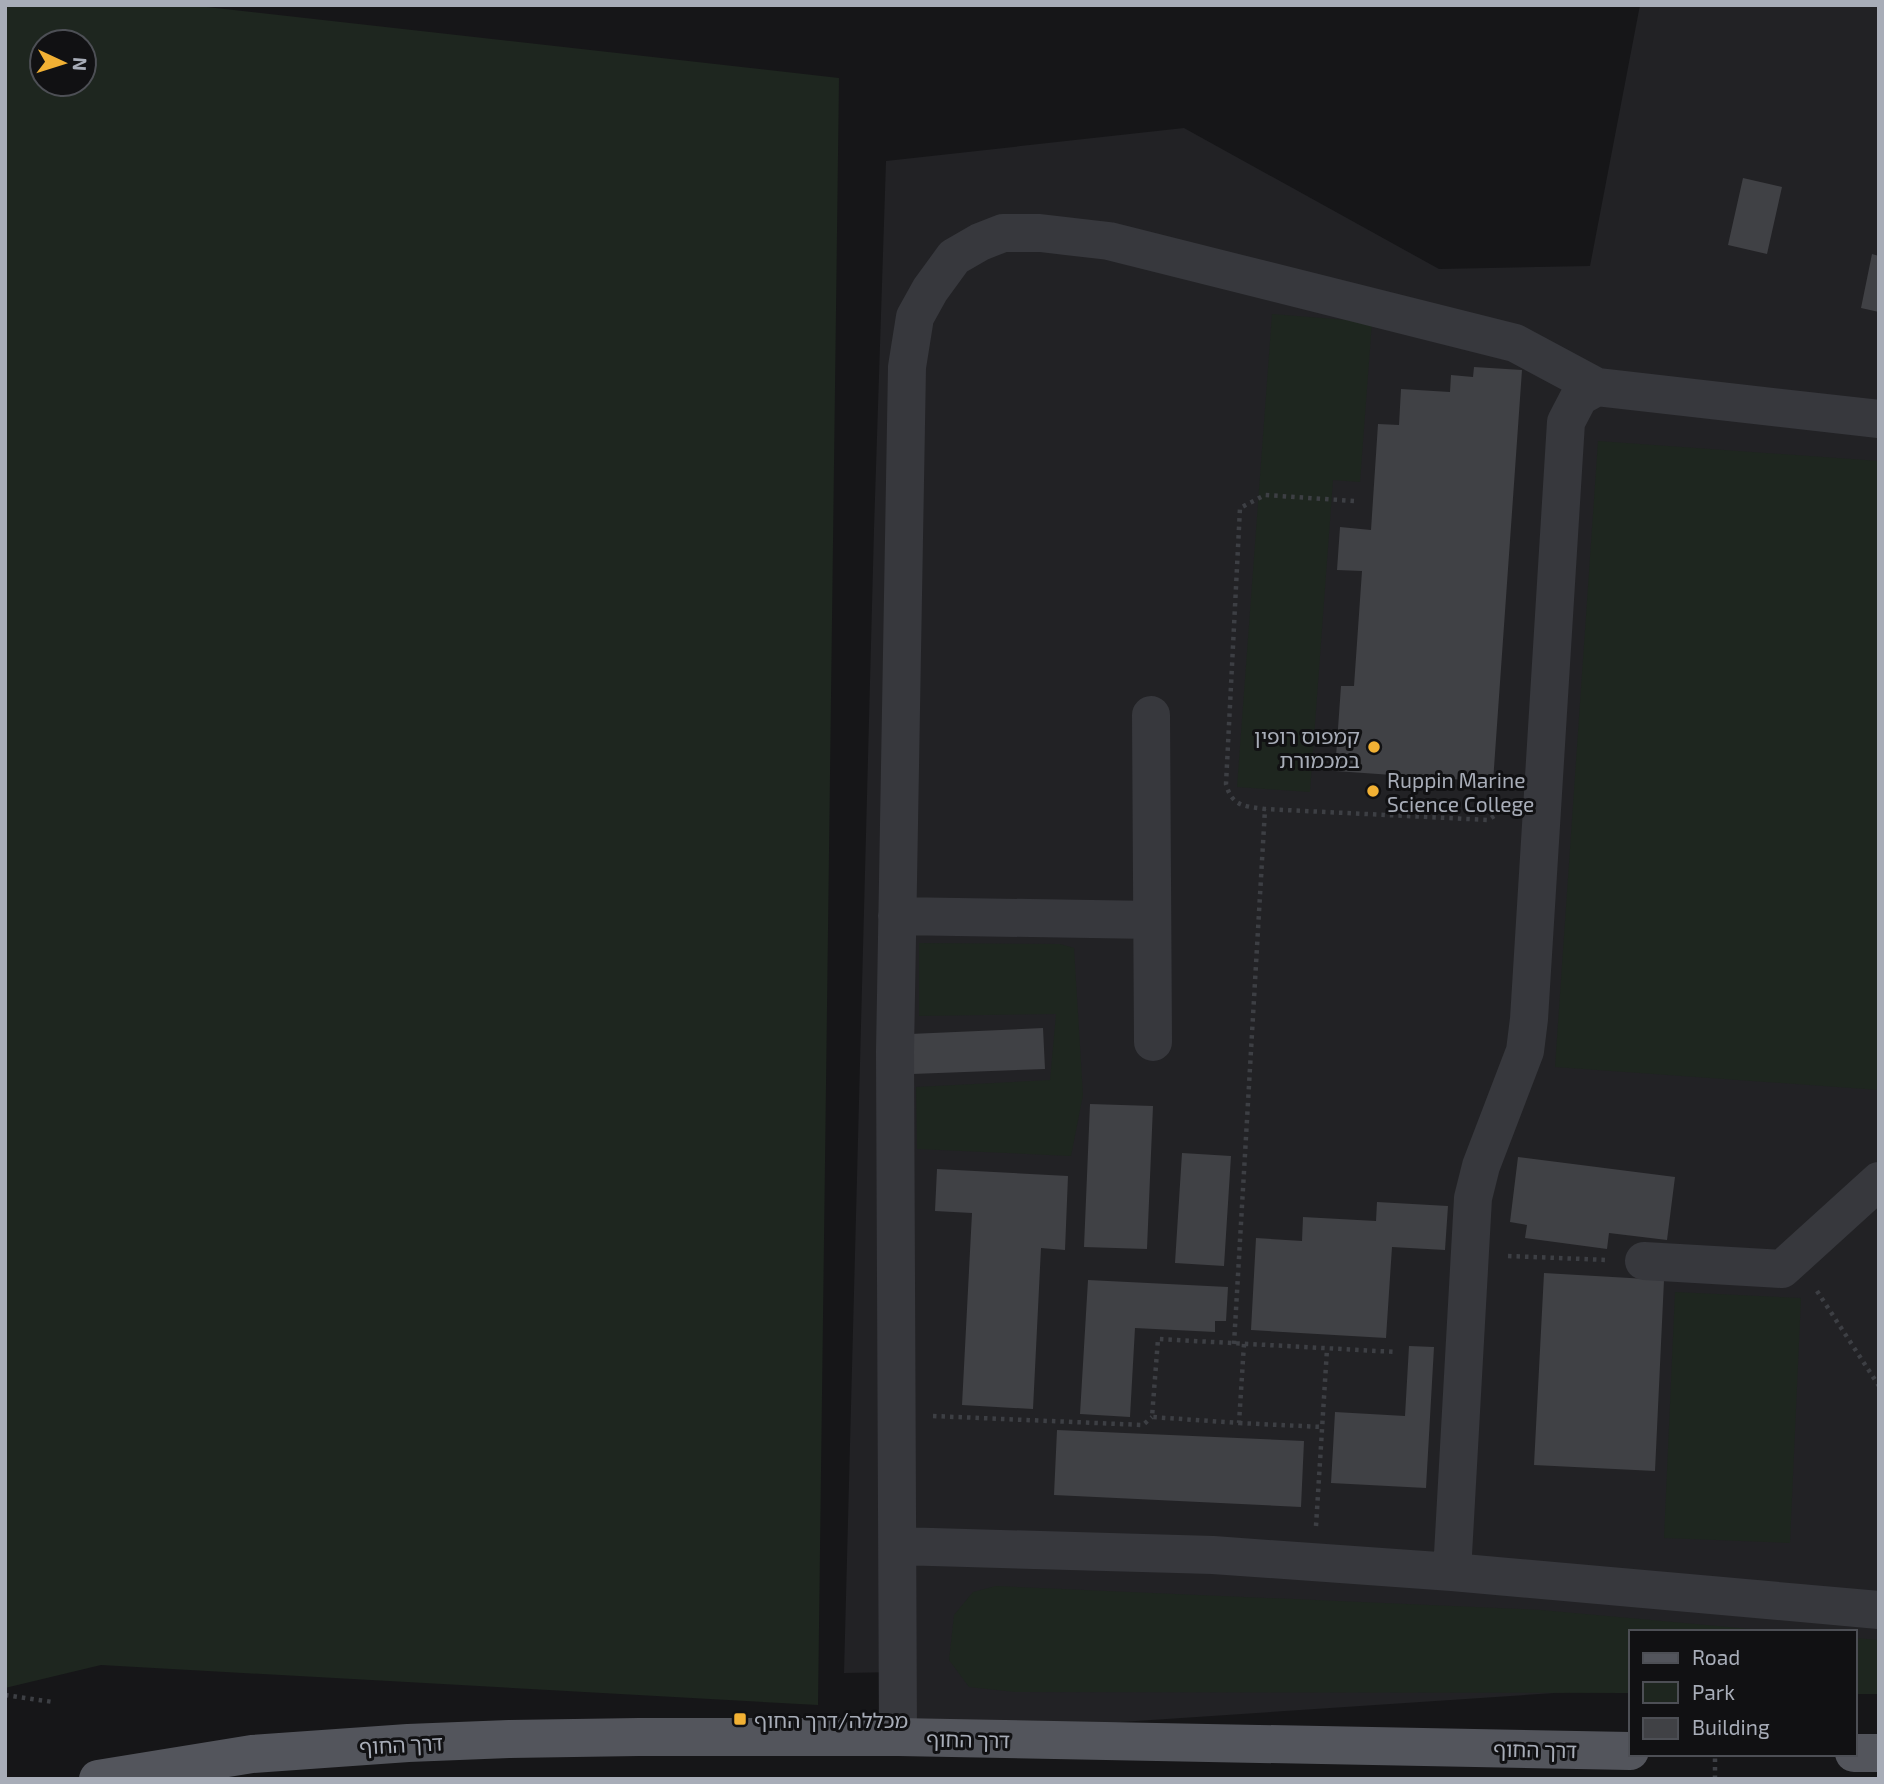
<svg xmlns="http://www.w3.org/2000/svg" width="1884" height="1784" font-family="'Exo 2','Noto Sans Hebrew',sans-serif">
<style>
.built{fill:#222225}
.green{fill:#1e261f;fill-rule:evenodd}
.building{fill:#404145}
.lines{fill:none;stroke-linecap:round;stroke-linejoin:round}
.path{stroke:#3d3f44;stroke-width:4.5;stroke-dasharray:3.5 5;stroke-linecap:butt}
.minor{stroke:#37383d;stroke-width:38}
.major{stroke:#53555c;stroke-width:38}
.poi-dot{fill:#f2b134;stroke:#111113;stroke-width:2.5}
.labels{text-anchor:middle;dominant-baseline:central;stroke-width:6;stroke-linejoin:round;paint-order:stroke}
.poi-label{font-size:21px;fill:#a8adb8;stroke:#111113;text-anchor:start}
.street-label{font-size:21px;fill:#a8adb8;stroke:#111113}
</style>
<rect width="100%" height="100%" fill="#161618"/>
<path class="built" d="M1640 5H1879V1671L1854 1673V1632H1630V1688L898 1737V1672L844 1673 874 529 886 161 1184 128 1439 269 1590 266Z"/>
<path class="green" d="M5 5H189L839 78 818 1705 101 1665 5 1688ZM84 42V84H42V42Z
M1272 314 1372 322 1360 482 1333 480 1310 792 1237 787Z
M1598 441 1879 461V1090L1555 1067Z
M919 943 1060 944 1074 948 1083 1095 1071 1156 917 1149 916 1087 1050 1080 1056 1014 919 1016Z
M1675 1292 1801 1298 1790 1543 1664 1538Z
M996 1586 1541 1610 1784 1632H1630V1693L1015 1692 969 1687 949 1660 954 1615 973 1592Z
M1854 1638 1879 1640V1694H1854Z"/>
<path class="building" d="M1743 178 1782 187 1767 254 1728 245Z
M1872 254 1879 256V312L1861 308Z
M1474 367 1522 370 1493 782 1335 771 1341 686H1354L1362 571 1337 570 1340 527 1371 530 1378 424 1399 425 1401 389 1450 392 1451 375 1473 377Z
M1043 1028 1045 1069 912 1074 910 1034Z
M1090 1104 1153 1106 1147 1249 1084 1247Z
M1182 1153 1231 1156 1224 1266 1175 1263Z
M1518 1157 1675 1177 1667 1240 1609 1233 1607 1249 1525 1238 1527 1225 1510 1222Z
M937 1169 1068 1176 1065 1250 1041 1248 1033 1409 962 1405 972 1213 935 1211Z
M1377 1202 1448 1206 1445 1250 1392 1247 1386 1338 1251 1330 1256 1238 1302 1241 1303 1217 1376 1221Z
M1544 1273 1664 1280 1655 1471 1534 1465Z
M1088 1280 1228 1287 1226 1321H1215V1332L1135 1328 1130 1417 1080 1414Z
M1409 1346 1434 1347 1426 1488 1331 1483 1335 1412 1405 1416Z
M1057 1430 1304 1441 1301 1507 1054 1495Z"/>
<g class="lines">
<path class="path" d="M1354 501 1265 495 1240 508 1226 784C1232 807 1245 806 1265 809L1488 820 1502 811
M1508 1256 1608 1260
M1817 1291 1879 1386
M1234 1344 1265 809
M1244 1344 1239 1423 1152 1417 1158 1339 1396 1352
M933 1416 1143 1425 1152 1417
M1239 1423 1322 1427
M1316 1526 1327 1349
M5 1695 53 1702
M1715 1779V1754"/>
<path class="minor" d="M1151 715 1153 1042
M897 916 1152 920
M1644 1261 1782 1269 1879 1181
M898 1546 1213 1555 1452 1572 1879 1610
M1452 1572 1473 1198 1481 1166 1525 1051 1529 1019 1566 422 1579 397 1597 387
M898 1737 895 1052 907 367 915 317 930 290 954 257 980 242 1003 233H1040L1109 241 1515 343 1597 387 1879 419"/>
<path class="major" d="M1854 1753H1879
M98 1779 252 1754 408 1743 509 1739 639 1737H898L1630 1751"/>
</g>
<g class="poi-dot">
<circle cx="1374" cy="747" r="7"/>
<circle cx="1373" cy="791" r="7"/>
<rect x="733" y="1712" width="14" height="14" rx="3.5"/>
</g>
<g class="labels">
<g class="poi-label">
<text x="1360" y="735" text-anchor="end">קמפוס רופין<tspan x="1360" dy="24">במכמורת</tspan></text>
<text x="1387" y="779">Ruppin Marine<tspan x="1387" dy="24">Science College</tspan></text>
<text x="754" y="1719">מכללה/דרך החוף</text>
</g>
<g class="street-label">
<text transform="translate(968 1739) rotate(1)">דרך החוף</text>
<text transform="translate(401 1744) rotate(-3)">דרך החוף</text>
<text transform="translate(1535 1749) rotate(1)">דרך החוף</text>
</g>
</g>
<rect width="1884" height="1784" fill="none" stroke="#a8adb8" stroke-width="14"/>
<rect x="1629" y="1630" width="228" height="126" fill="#111113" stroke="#4d4f55" stroke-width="2"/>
<rect x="1643" y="1653" width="35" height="10" fill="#53555c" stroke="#4d4f55" stroke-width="2"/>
<text x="1692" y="1665" font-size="21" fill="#a8adb8">Road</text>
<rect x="1643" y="1682" width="35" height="21" fill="#1e261f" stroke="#4d4f55" stroke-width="2"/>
<text x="1692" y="1700" font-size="21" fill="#a8adb8">Park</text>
<rect x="1643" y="1718" width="35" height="21" fill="#404145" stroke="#4d4f55" stroke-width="2"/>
<text x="1692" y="1735" font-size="21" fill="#a8adb8">Building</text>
<g transform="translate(63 63) rotate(94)"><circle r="33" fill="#111113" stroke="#4d4f55" stroke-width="2"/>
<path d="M0-5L12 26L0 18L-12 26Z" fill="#f2b134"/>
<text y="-10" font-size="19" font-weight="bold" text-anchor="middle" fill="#a8adb8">N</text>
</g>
</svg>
